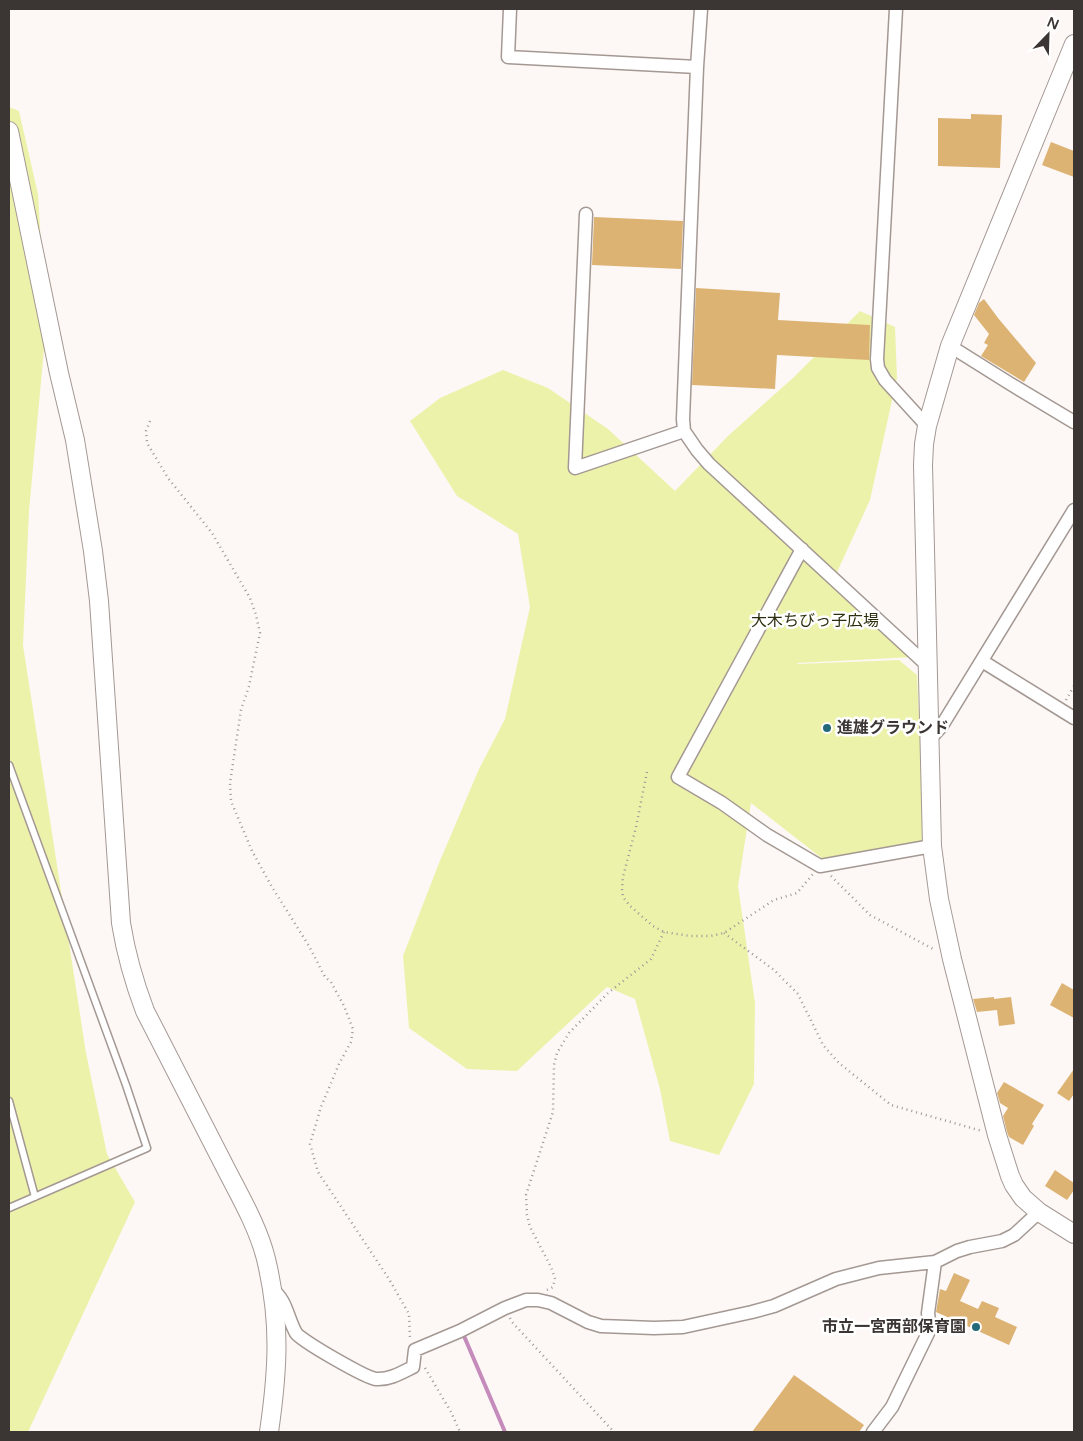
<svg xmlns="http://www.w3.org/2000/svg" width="1083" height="1441" font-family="'Varela Round','Noto Sans JP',sans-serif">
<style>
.green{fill:#edf2ab}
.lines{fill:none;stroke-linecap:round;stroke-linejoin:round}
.stream{stroke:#c48bbb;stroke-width:4}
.building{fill:#ddb374}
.lane-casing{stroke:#a49893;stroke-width:9}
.street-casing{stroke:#a49893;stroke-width:15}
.secondary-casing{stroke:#a49893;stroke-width:20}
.path{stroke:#9d9896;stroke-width:2.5;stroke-dasharray:1 4;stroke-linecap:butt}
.lane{stroke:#fff;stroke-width:6}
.street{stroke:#fff;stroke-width:12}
.secondary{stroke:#fff;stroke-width:18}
.poi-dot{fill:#24697a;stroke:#fff;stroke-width:2}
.labels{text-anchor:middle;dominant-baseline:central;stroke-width:5;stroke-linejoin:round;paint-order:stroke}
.park-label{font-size:16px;fill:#2e2f0f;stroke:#fff}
.poi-label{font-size:16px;font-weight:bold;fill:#3b3634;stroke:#fff;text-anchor:start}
</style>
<rect width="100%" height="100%" fill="#fdf8f6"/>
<path class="green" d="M9 107 19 111 38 194 46 328 29 511 23 645 86 1053 107 1154 135 1202 28 1432H9Z
M860 311 895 327 897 378 870 500 833 581 914 657 798 663 797 664 899 660 917 675 925 841 824 860 751 803 738 886 755 1003 754 1084 719 1155 670 1141 660 1089 635 999 607 987 517 1071 467 1069 409 1028 403 956 439 863 479 769 505 719 530 607 518 534 457 496 410 421 440 398 503 370 548 388 608 429 675 491 728 436 794 377Z"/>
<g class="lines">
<path class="stream" d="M464 1336 505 1432"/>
</g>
<path class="building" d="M971 114 1002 115 1000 168 938 166V118L971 119Z
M1051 142 1074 151V177L1042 165Z
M594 217 683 221 681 269 592 265Z
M696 288 780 293 778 320 870 325 869 360 777 355 775 389 692 385Z
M984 299 998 318 1036 363 1024 382 981 356 988 345 984 343 989 334 974 315 979 303Z
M1062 983 1074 990V1018L1050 1005Z
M994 997V999L1011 997 1015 1024 999 1026 997 1010 977 1012 973 999Z
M1074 1069V1094L1069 1101 1057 1093Z
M1004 1082 1044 1105 1032 1124 1034 1126 1023 1145 1009 1137 1007 1132 1003 1116 1008 1108 1000 1103 997 1093Z
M1055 1170 1074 1183V1190L1067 1200 1045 1186Z
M954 1273 970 1280 960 1301 978 1309 982 1301 999 1308 995 1317 1017 1327 1009 1345 936 1312 940 1289 946 1291Z
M794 1375 864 1425 859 1432H752Z"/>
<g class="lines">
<g class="lane-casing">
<path id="lane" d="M9 765 126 1085 147 1148 9 1208
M9 1101 35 1197"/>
</g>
<g class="street-casing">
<path id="street" d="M510 9 508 57 697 67 683 419 684 431 697 450 709 464 927 665
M896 9 877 359 878 368 885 380 927 426
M697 67 701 9
M586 214 575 468 684 431
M950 346 1009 383 1074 422
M802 549 678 777 722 803 767 835 820 866 932 846
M982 661 1074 718
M929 740 941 727 1074 510
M272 1289C287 1301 287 1317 296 1333 300 1340 366 1378 376 1379 389 1380 401 1373 413 1367L415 1350 460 1331 505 1308 526 1300H538L551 1303 588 1322 601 1326 654 1328 683 1327 752 1312 774 1306 836 1279 879 1268 935 1262
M873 1432 892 1407 930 1329 928 1313 935 1262 957 1251 970 1247 1002 1241 1014 1235 1039 1212"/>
</g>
<g class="secondary-casing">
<path id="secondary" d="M1074 44 950 346 927 426 924 444 923 465 932 846 939 899 952 959 997 1135 1010 1176 1014 1185 1023 1198 1039 1212 1074 1234
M9 131 59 373 75 440 93 551 99 601 121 923C126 954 134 982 145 1011 171 1061 197 1112 223 1163 238 1193 258 1226 266 1259 281 1321 278 1370 269 1432"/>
</g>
<path class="path" d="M150 421 146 431 147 443 168 478 212 533 250 598 256 615 260 633 249 686 241 710 230 783 231 801 252 851 272 887 309 946 325 977 331 982 344 1006 353 1029 351 1042 339 1064 321 1107 310 1144 318 1172 389 1279 409 1314 410 1339
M1066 700 1074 686
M647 772 636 827 623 877 622 889 623 897 630 906 653 926 664 932 690 936H710L724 933 774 900 797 893 813 874
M831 876 870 915 935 950
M724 933 774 970 798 994 823 1045 839 1063 891 1105 982 1131
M547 1290 553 1287 555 1279 551 1267 530 1227 527 1215 526 1195 553 1112 554 1065 557 1053 569 1033 608 993 651 959 664 932
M510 1318 512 1322 614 1432
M425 1368 451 1412 460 1432"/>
<use href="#lane" class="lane"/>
<use href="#street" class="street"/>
<use href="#secondary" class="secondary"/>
</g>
<g class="poi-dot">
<circle cx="827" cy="728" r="5"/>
<circle cx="976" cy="1327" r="5"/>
</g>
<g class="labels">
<g class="park-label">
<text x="815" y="621">大木ちびっ子広場</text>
</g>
<g class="poi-label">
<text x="837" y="728">進雄グラウンド</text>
<text x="966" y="1327" text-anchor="end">市立一宮西部保育園</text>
</g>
</g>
<rect width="1083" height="1441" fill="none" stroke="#3b3634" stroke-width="20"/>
<g transform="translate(1048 35) rotate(23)" stroke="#ffffff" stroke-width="4" paint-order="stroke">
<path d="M0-4L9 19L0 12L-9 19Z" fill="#3b3634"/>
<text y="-8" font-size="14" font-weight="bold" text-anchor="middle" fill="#3b3634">N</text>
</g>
</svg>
